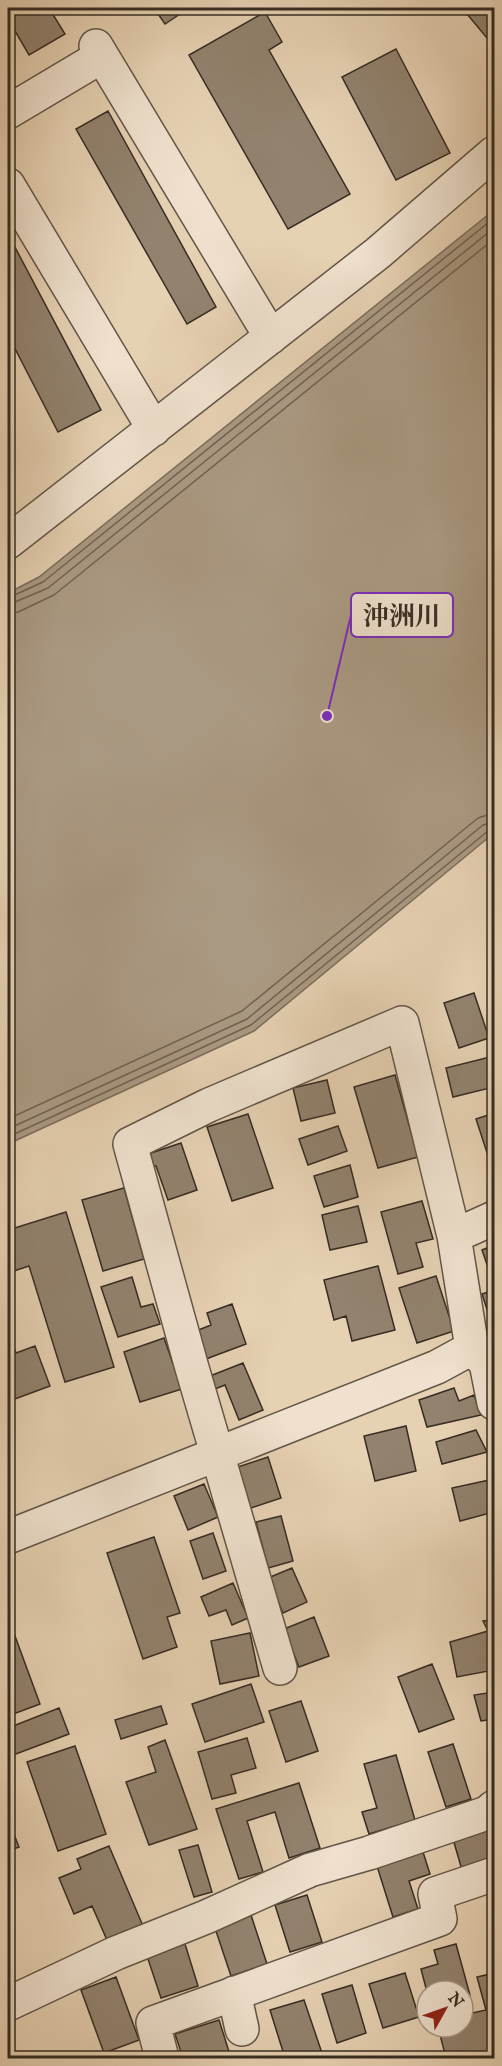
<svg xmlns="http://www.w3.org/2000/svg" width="502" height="2066" font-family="'IM FELL English','Noto Serif JP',serif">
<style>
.water{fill:#aa9982;stroke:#7c6d5c;stroke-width:1.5}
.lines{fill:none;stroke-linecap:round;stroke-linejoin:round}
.shore{stroke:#706252;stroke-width:1.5}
.building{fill:#92826e;stroke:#362c23;stroke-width:1.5}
.minor-casing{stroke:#625547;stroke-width:36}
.minor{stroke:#efe1ce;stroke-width:33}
.leader{fill:none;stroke:#7b2cbf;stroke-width:2}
.callout-dot{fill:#7b2cbf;stroke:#efe1ce;stroke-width:2}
.callout{fill:#efe1ce;stroke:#7b2cbf;stroke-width:2}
.callout-label{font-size:26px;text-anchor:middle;font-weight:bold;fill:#362c23}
</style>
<rect width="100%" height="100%" fill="#e6d1b3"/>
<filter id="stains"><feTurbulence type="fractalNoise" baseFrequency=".00333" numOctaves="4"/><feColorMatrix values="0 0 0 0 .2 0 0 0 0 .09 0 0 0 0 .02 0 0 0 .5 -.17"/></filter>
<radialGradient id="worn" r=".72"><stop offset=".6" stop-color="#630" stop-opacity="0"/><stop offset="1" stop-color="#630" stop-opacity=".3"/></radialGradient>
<path class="water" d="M494 210V833L254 1031 8 1144V593L39 577Z"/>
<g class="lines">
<path class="shore" d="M8 598 43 582 494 218
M8 605 48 588 494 228
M8 614 18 612 54 595 494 239
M8 1119 242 1011 478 818 494 813
M8 1129 247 1019 483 825 494 822
M8 1137 251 1025 488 831 494 829"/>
</g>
<path class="building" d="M8 8H49L65 34 29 55 8 19Z
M154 8H189L165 24Z
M462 8H494V42L492 44Z
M265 12 282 42 269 50 350 194 288 229 189 55Z
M396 49 450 153 396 180 342 77Z
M108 111 216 307 187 324 76 129Z
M8 234 101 410 58 432 8 335Z
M474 993 489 1038 459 1048 444 1003Z
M494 1056V1087L453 1097 446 1068Z
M395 1075 418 1157 378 1168 354 1087Z
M327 1080 335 1113 301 1121 293 1088Z
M494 1113V1174L476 1119Z
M248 1114 273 1188 232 1201 207 1127Z
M338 1126 347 1151 308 1165 299 1139Z
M181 1143 197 1190 168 1200 156 1166 147 1169 142 1156Z
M350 1165 358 1197 324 1207 314 1176Z
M124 1188 144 1259 103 1271 82 1200Z
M422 1201 433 1239 416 1243 423 1267 398 1274 381 1212Z
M358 1206 367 1242 330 1250 322 1215Z
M66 1212 114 1367 65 1382 29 1266 8 1273V1230Z
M494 1245V1285L482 1250Z
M378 1266 395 1330 352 1341 346 1316 334 1320 324 1280Z
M436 1276 454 1331 417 1343 399 1288Z
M132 1277 141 1307 153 1304 160 1324 118 1337 101 1287Z
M494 1290V1321L491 1322 482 1294Z
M232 1304 246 1344 206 1359 196 1331 211 1325 207 1313Z
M8 1332 16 1353 35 1346 50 1386 12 1400 8 1389Z
M164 1338 182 1389 140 1402 124 1352Z
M243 1363 263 1410 239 1420 225 1385 215 1389 210 1376Z
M454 1388 459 1401 474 1395 481 1415 427 1427 419 1400Z
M406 1426 416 1471 375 1481 364 1436Z
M476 1430 487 1452 442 1464 436 1442Z
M268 1457 281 1498 248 1509 235 1468Z
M494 1479V1512L460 1521 452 1488Z
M204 1484 218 1517 188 1530 174 1496Z
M281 1516 293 1561 268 1568 256 1522Z
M213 1533 226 1571 203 1579 190 1541Z
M154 1537 180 1613 167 1617 177 1647 143 1659 107 1553Z
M292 1568 307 1602 283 1613 268 1578Z
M233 1583 248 1618 232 1625 226 1610 209 1616 201 1597Z
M8 1617 40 1704 8 1716Z
M314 1617 329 1656 299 1667 284 1629Z
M494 1620V1670L457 1677 450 1642 488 1631 483 1621Z
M250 1633 259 1676 220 1684 211 1641Z
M432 1664 454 1719 419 1732 398 1677Z
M251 1684 264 1722 205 1742 192 1704Z
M494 1692V1719L481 1721 474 1695Z
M301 1701 318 1751 286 1762 269 1711Z
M161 1706 167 1724 121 1739 115 1720Z
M59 1708 69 1734 8 1757V1728Z
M247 1738 256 1768 231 1775 236 1793 212 1799 198 1752Z
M165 1740 197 1829 149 1845 126 1782 156 1772 148 1747Z
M453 1744 471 1799 446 1807 428 1752Z
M75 1746 106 1834 58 1851 27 1762Z
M396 1755 415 1820 369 1834 362 1812 377 1808 364 1764Z
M299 1783 320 1848 289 1858 275 1812 247 1821 263 1872 239 1879 216 1809Z
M8 1819 19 1847 8 1851Z
M494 1825V1860L462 1870 453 1839Z
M198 1845 212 1892 194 1897 179 1850Z
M109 1846 143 1926 107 1940 92 1906 74 1914 59 1878 81 1869 77 1859Z
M423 1852 430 1874 409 1881 418 1909 393 1917 377 1866Z
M307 1895 322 1942 290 1952 275 1905Z
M251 1915 267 1964 231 1976 215 1928Z
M185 1944 198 1986 161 1998 147 1956Z
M456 1944 470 1995 463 1997V1991L427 1992 421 1969 438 1964 434 1950Z
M405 1973 419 2017 383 2028 369 1984Z
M494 1973V2057L446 2058 438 2027H463V2015L486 2010 477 1977Z
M116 1977 139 2040 104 2053 81 1990Z
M352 1985 366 2033 337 2043 322 1994Z
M304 2000 323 2056 285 2058 270 2010Z
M219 2020 231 2058H183L175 2034Z"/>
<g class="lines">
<g class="minor-casing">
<path id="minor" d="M96 46 271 337
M8 112 102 56
M8 185 154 429
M8 542 378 253 494 153
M454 1236 494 1218
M486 1363 494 1403
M8 1537 437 1367 472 1348 486 1363 494 1361
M280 1668 192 1368 130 1144 209 1105 402 1023 454 1236 472 1348
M234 1993 242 2029
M8 2004 116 1953 206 1917 310 1870 369 1853 487 1813 494 1807
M162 2058 153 2023 440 1919 435 1894 494 1874"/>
</g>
<use href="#minor" class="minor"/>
</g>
<path class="leader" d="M327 716L351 615"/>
<circle class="callout-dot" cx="327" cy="716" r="6"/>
<rect class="callout" x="351" y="593" width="102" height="44" rx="6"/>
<g class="callout-label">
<text x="402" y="625">沖洲川</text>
</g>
<rect width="502" height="2066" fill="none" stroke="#e6d1b3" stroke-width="30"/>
<rect x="9" y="9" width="484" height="2048" fill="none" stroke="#362c23" stroke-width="3"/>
<rect x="15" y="15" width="472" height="2036" fill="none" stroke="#362c23" stroke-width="1.5"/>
<g transform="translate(445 2009) rotate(50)"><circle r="28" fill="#efe1ce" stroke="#a5998a" stroke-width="1.5"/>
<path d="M0-4.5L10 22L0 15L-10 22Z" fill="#8f2418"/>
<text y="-9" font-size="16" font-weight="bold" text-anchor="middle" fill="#362c23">N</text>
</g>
<rect width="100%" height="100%" filter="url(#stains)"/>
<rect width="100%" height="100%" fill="url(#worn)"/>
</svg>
